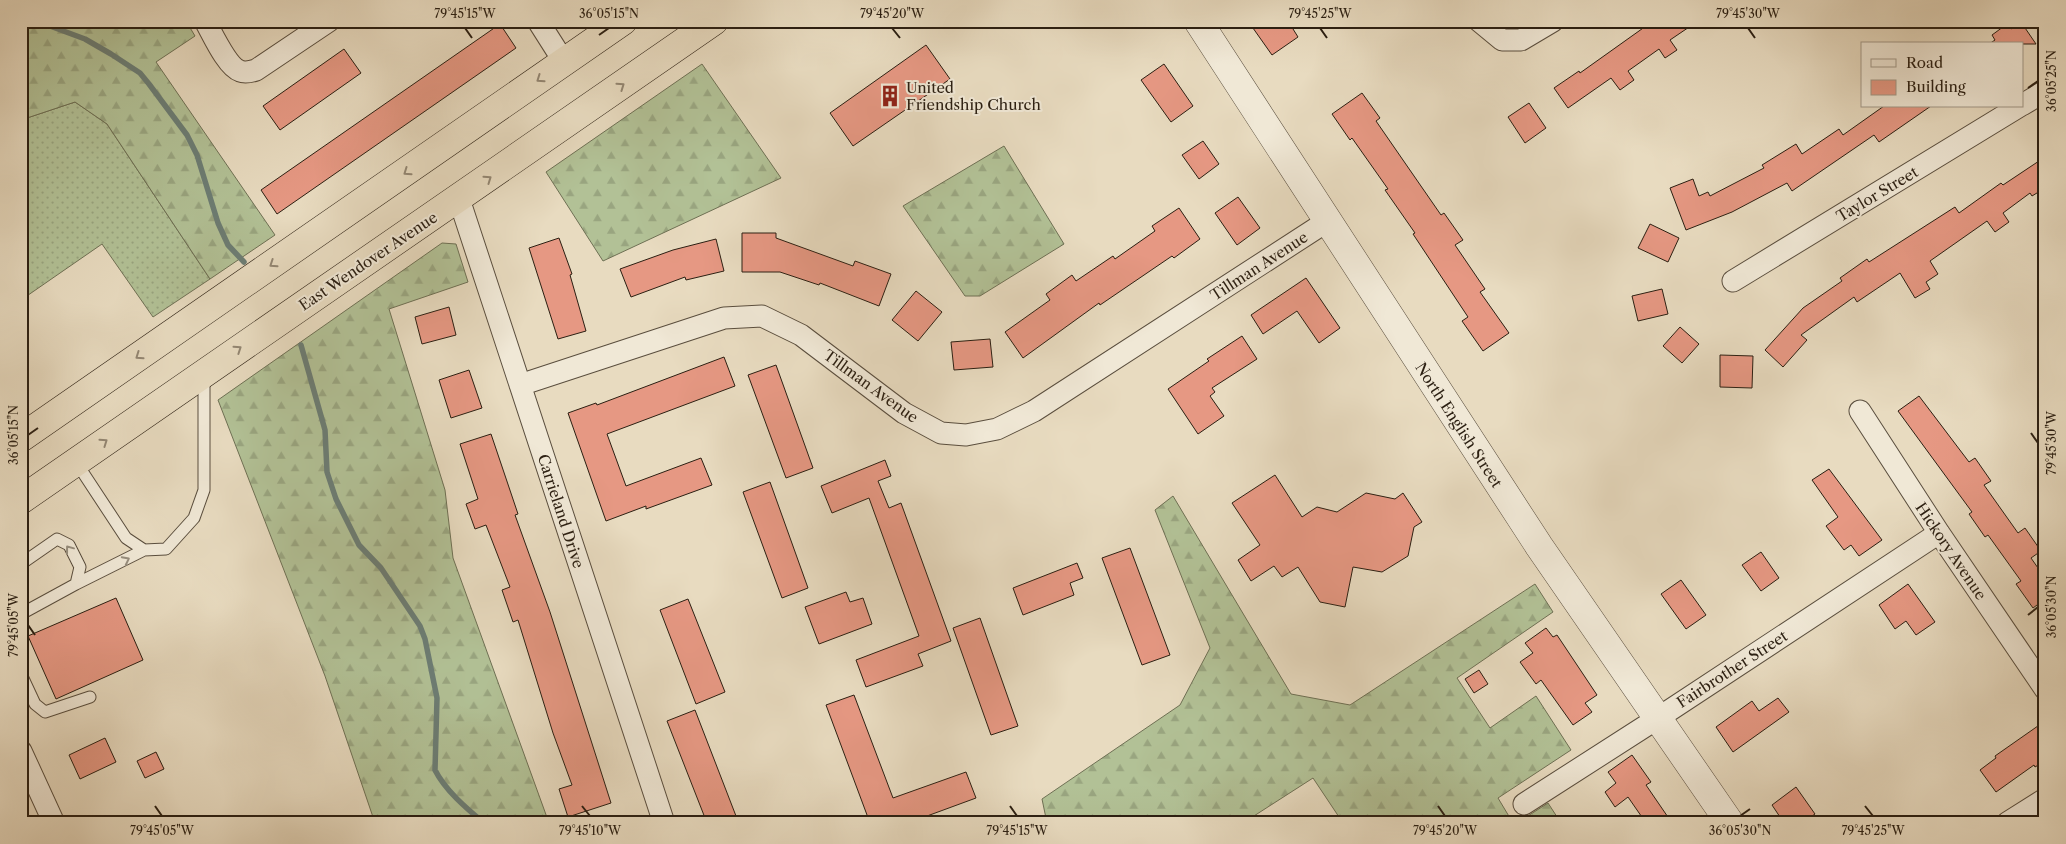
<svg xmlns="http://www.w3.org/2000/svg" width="2066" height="844" font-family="'Libre Caslon Text',serif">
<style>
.grass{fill:url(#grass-dots);stroke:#6e7054}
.forest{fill:url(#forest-firs);stroke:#6e7054}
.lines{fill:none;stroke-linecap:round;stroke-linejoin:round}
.stream{stroke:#6c7d74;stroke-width:5.5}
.building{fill:#e69883;stroke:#2b1f12}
.service-casing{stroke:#5a4e3e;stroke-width:13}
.minor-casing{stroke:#5a4e3e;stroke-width:23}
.tertiary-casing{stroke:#5a4e3e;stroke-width:29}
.trunk-casing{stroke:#2b1f12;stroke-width:29}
.service{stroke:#f0e8d6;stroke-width:11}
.minor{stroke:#f0e8d6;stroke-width:21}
.tertiary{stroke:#f0e8d6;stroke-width:28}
.trunk{stroke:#e8dbc0;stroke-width:28}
.oneway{stroke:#938672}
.oneway2{stroke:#978e7e}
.ticks{fill:none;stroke:#2b1f12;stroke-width:2}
.labels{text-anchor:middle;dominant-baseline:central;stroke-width:4;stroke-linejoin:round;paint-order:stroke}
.poi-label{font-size:15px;fill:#2b1f12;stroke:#f0e8d6;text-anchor:start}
.street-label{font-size:15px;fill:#2b1f12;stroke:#f0e8d6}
.neatline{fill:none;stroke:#2b1f12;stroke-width:2}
.ticks-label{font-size:12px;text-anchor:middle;fill:#2b1f12}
</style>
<defs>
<pattern id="grass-dots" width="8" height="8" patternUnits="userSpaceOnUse" patternTransform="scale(1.25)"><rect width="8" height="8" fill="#b2c196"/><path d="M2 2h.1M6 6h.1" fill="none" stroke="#99a580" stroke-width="1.8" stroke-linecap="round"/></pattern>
<pattern id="forest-firs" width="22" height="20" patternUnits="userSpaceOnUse" patternTransform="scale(1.25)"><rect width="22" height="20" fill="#b2c196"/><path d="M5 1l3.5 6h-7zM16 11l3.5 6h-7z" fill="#99a580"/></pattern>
</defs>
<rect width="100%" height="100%" fill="#e8dbc0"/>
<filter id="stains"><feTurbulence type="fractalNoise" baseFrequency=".004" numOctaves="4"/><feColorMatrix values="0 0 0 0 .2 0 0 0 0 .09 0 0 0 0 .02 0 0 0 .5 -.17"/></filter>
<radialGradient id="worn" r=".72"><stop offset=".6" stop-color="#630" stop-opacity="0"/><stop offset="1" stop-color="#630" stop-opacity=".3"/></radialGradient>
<path class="grass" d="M75 102 107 124 210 279 153 317 102 244 21 300V120Z"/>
<path class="forest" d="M21 21H186L195 36 156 62 275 235 210 279 107 124 75 102 21 120Z
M702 64 781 178 603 261 546 172Z
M1004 146 1064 244 980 296H965L903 206Z
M442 243 456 244 468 282 389 309 445 490 453 558 549 823H375L325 676 218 400Z
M1173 496 1291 694 1350 705 1535 584 1553 612 1457 678 1490 728 1536 696 1571 750 1498 798 1513 823H1343L1313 778 1243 823H1047L1042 799 1180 705 1210 648 1155 510Z
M1548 803 1561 823H1517Z"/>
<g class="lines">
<path class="stream" d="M49 21 50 26 85 39 111 54 140 73 149 84 187 135 197 155 218 223 228 245 244 262
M301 345 325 430 327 472 336 499 359 545 381 568 420 626 425 639 437 698 435 770C445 790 466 808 484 823"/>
</g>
<path class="building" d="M1248 21H1288L1298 37 1272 55Z
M1653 21H1698L1670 40 1677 50 1665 58 1659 49 1628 71 1634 80 1620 90 1611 78 1568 108 1554 88 1579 71 1580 73Z
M2021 22 2036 44H1989L1995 40 1992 35 2007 24 2011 29Z
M500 24 516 48 277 214 261 190Z
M926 45 950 79 853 146 830 113Z
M344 49 361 73 280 130 263 106Z
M1164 64 1193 106 1171 122 1141 80Z
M1362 93 1380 118 1376 121 1441 215 1444 213 1463 240 1455 245 1485 289 1480 292 1509 333 1483 351 1462 321 1468 317 1413 234 1415 233 1385 190 1388 189 1352 138 1350 140 1332 114Z
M1529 103 1546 128 1525 143 1508 117Z
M1884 106H1931L1879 142 1874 135 1792 191 1787 183 1732 212 1686 230 1670 188 1693 179 1699 196 1708 192 1710 196 1764 168 1762 165 1796 144 1802 154 1839 129 1843 135Z
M1203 141 1219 164 1199 179 1182 155Z
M2045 157V188L2032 196 2030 193 2003 213 2009 222 1995 232 1987 221 1930 261 1938 274 1926 282 1930 289 1915 298 1900 273 1857 302 1854 297 1801 335 1807 340 1783 367 1765 350 1803 308 1842 281 1840 278 1867 259 1869 262 1955 207 1959 213 2001 183 2003 185Z
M1238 197 1260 228 1237 245 1215 213Z
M1179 208 1200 239 1174 258 1172 256 1100 305 1099 303 1023 358 1005 332 1050 300 1046 294 1072 275 1076 281 1113 256 1115 259 1155 231 1152 226Z
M1650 224 1679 238 1668 262 1638 248Z
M742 233H776V238L853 266 855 261 891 274 879 306 820 283 819 285 780 272H742Z
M559 238 572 274 570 275 586 331 558 339 529 248Z
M716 239 724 271 686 280 685 277 631 297 620 269 673 250Z
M1306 278 1340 328 1319 343 1297 311 1263 334 1251 315Z
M1662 289 1668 314 1638 321 1632 296Z
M916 291 942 312 918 341 892 320Z
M449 307 456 335 422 344 415 317Z
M1680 327 1699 344 1682 363 1663 346Z
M1242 336 1257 359 1212 388 1215 392 1210 396 1224 416 1198 434 1168 389 1209 361 1207 359Z
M990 339 993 367 954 370 951 342Z
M1720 355 1753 356 1752 388 1720 387Z
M724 357 735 386 607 434 626 486 701 458 712 485 646 509V506L606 521 568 413 596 403 597 405Z
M776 365 813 468 786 478 748 375Z
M469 370 482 408 451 418 439 380Z
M1919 396 1969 462 1975 458 1991 481 1984 485 2018 533 2025 528 2041 551 2031 558 2045 578V599L2033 608 2016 584 2021 581 1988 535 1985 537 1969 514 1972 512 1898 411Z
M491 434 518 514 515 515 550 612 611 803 568 817 559 789 572 785 553 733 518 620 513 622 502 590 510 587 486 525 475 529 466 504 478 499 460 444Z
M885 460 891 476 878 481 889 508 901 503 951 641 918 654 923 666 866 687 856 660 919 636 869 498 832 513 821 486Z
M1829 469 1882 540 1859 556 1851 545 1844 550 1826 526 1838 517 1812 480Z
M1275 475 1302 517 1317 507 1337 512 1366 493 1395 499 1403 493 1422 522 1414 527 1408 556 1382 572 1353 567 1345 607 1320 602 1298 567 1282 577 1274 566 1251 581 1238 560 1260 545 1232 503Z
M770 482 808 588 782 598 743 492Z
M1130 548 1170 655 1142 665 1102 558Z
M1761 552 1779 578 1761 591 1742 565Z
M1077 563 1083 578 1070 583 1074 595 1023 615 1013 588Z
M1681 580 1706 615 1686 629 1661 594Z
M1908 584 1935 622 1916 635 1906 621 1895 629 1879 605Z
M846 592 850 602 863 598 872 624 819 644 805 607Z
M116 598 143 660 56 699 28 636Z
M688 599 725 692 696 704 660 610Z
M980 618 1018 726 991 735 953 628Z
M1546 628 1553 637 1557 635 1597 695 1585 703 1592 712 1573 725 1541 680 1536 684 1520 662 1533 653 1525 643Z
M1479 670 1488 684 1474 693 1465 679Z
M854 695 893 798 966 772 976 798 908 823H870L826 705Z
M1778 698 1789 712 1733 752 1716 727 1752 701 1759 711Z
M695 710 736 816 718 823H707L667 721Z
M2045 721V761L2035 767 2034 765 1996 792 1980 770 1996 758 1995 756Z
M105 738 116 762 80 779 69 755Z
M156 752 164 769 145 778 137 761Z
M1632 755 1651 782 1646 785 1672 823H1646L1628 797 1615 807 1605 792 1616 783 1608 772Z
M1796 787 1815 814 1802 823H1784L1772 805Z"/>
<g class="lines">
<g class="service-casing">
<path id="service" d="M76 462 126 538 144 550 166 549 194 518 204 490V377
M21 564 57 539 69 545 80 567 76 584 21 614
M76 584 144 550
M21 674 35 704 45 712 90 697"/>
</g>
<g class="minor-casing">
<path id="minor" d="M205 21C212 33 227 67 240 71 245 73 250 72 256 70L329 21
M538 21 564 62
M1479 21 1502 40H1521L1553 21
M2022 105 2045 91
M459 199 664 823
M1733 281 2020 106
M520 385 724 318 762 316 801 335 904 413 941 433 966 435 997 429 1034 411 1329 220
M1860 411 1939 533 2045 689
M21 751 54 823
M1524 804 1658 718 1939 533
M2007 823 2045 799"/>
</g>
<g class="tertiary-casing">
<path id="tertiary" d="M1198 21 1539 546 1730 823"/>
</g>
<g class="trunk-casing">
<path id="trunk" d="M21 438 623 21
M21 500 714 21"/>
</g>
<use href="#service" class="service"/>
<use href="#minor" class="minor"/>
<use href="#tertiary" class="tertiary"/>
<use href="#trunk" class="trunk"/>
</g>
<defs><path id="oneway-chevron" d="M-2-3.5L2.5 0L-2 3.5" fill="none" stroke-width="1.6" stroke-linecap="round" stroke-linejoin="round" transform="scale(1.25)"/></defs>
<g class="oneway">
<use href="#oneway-chevron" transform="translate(540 79) rotate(145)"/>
<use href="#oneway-chevron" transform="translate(621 86) rotate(-35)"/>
<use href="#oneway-chevron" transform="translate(407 172) rotate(145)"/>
<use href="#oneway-chevron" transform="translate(488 179) rotate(-35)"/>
<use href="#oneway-chevron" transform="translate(273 264) rotate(146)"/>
<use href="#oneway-chevron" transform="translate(238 349) rotate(-34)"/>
<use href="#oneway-chevron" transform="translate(139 356) rotate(145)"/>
<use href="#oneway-chevron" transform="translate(104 442) rotate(-35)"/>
</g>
<g class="oneway2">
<use href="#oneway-chevron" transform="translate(69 549) rotate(-127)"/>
<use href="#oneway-chevron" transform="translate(126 560) rotate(-27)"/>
</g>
<path class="ticks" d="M465 28 472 38M892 28 900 38M1320 28 1327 38M1748 28 1755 38M599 35 609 28M2028 88 2038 81M2031 433 2038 443M28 435 38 428M2028 615 2038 607M28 625 35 635M155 806 162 816M582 806 590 816M1010 806 1017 816M1438 806 1445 816M1865 806 1873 816M1740 816 1750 809"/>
<defs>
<g id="building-bare" transform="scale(1.725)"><path d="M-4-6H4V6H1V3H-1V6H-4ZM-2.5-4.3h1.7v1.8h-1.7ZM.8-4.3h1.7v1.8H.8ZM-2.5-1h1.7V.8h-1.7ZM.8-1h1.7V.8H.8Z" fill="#8f2418" stroke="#f0e8d6" stroke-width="2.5" paint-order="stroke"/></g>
</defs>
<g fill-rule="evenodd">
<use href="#building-bare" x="890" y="96"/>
</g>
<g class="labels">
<g class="poi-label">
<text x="906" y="87">United<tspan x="906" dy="17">Friendship Church</tspan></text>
</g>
<g class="street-label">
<text transform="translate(1877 194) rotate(-31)">Taylor Street</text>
<text transform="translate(368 261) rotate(-34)">East Wendover Avenue</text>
<text transform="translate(1259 266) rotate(-33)">Tillman Avenue</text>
<text transform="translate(871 386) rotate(36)">Tillman Avenue</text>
<text transform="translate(1459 425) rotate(57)">North English Street</text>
<text transform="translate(561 511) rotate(72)">Carrieland Drive</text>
<text transform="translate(1951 551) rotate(56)">Hickory Avenue</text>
<text transform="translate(1732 669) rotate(-33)">Fairbrother Street</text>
</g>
</g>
<rect width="2066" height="844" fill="none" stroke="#e8dbc0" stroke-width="55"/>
<rect x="1861" y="42" width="162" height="65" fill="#f0e8d6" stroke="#a19888"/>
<rect x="1871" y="59" width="25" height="8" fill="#f0e8d6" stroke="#a19888"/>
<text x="1906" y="68" font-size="15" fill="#2b1f12">Road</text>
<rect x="1871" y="80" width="25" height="15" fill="#e69883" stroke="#a19888"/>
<text x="1906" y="92" font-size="15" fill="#2b1f12">Building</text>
<rect x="28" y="28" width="2010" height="788" class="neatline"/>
<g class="ticks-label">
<text x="465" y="18">79°45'15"W</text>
<text x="609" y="18">36°05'15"N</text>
<text x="892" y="18">79°45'20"W</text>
<text x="1320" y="18">79°45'25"W</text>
<text x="1748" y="18">79°45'30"W</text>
<text transform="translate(2052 81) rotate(-90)" y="4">36°05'25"N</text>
<text transform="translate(14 435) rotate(-90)" y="4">36°05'15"N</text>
<text transform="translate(2052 443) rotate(-90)" y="4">79°45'30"W</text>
<text transform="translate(2052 607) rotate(-90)" y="4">36°05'30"N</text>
<text transform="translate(14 625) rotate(-90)" y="4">79°45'05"W</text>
<text x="162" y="835">79°45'05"W</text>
<text x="590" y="835">79°45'10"W</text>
<text x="1017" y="835">79°45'15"W</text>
<text x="1445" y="835">79°45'20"W</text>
<text x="1740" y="835">36°05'30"N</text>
<text x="1873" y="835">79°45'25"W</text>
</g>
<rect width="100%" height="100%" filter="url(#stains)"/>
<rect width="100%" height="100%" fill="url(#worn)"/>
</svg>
